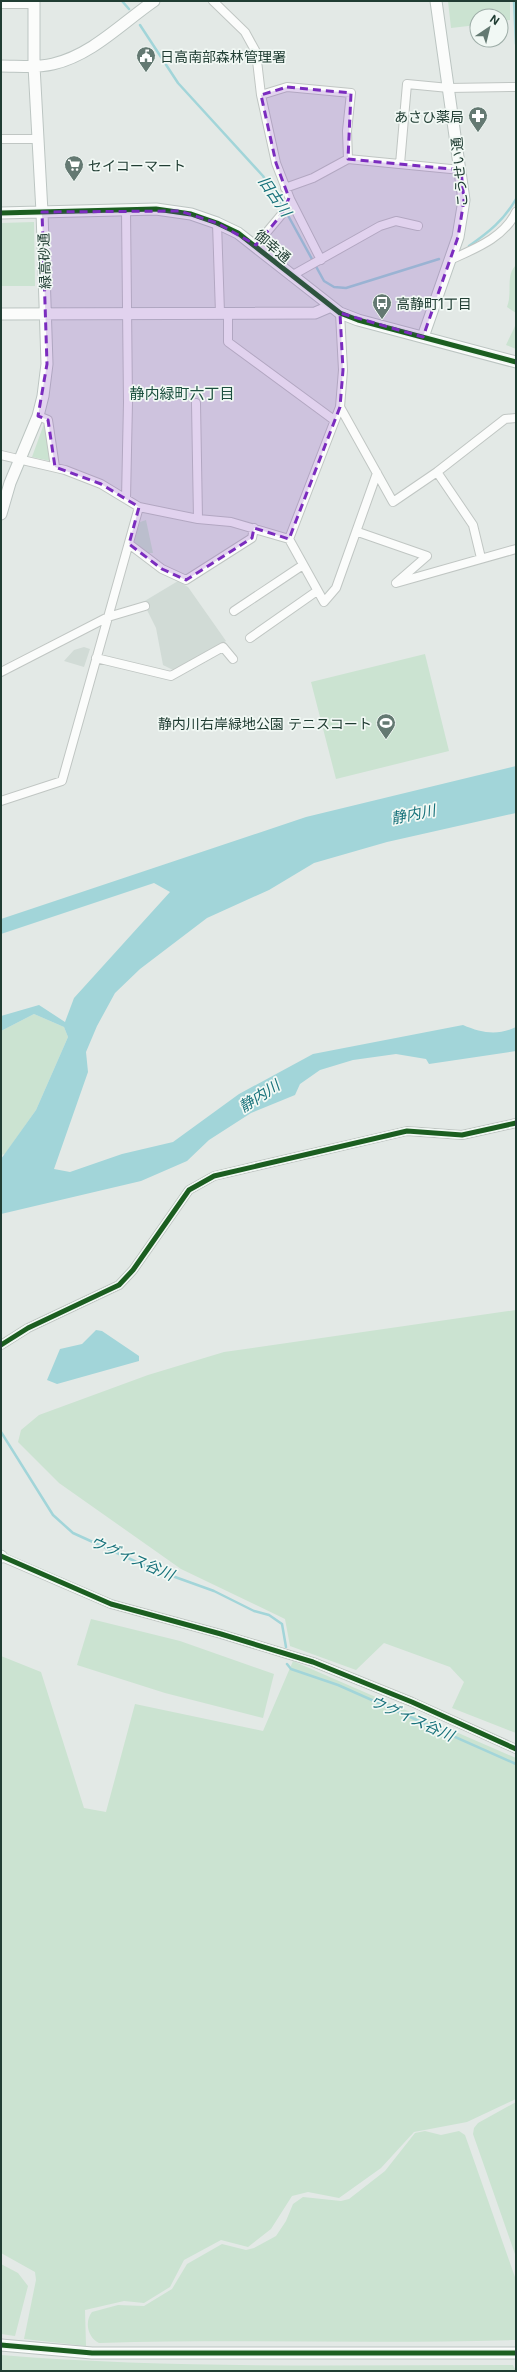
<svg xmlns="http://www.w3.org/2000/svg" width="517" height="2372" font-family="Inter,'Noto Sans JP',sans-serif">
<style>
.built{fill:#d1dbd6}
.green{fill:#cbe3d1}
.water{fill:#a2d5d9}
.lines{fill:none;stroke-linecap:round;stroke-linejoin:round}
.stream{stroke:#a2d5d9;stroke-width:2.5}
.street-casing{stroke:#c0c6c3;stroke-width:10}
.secondary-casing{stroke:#bcc5c2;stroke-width:13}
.street{stroke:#fbfcfb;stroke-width:8}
.secondary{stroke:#fbfcfb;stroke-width:11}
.cycleway-casing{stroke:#f1f8f4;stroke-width:8}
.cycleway{stroke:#1b5e20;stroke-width:5}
.marked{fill:#7b2cbf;fill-opacity:0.2;stroke:#7b2cbf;stroke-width:3;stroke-dasharray:8 5;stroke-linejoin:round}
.labels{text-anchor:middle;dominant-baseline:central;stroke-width:3.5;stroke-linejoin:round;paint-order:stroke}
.poi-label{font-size:14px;fill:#203d33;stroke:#f1f8f4;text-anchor:start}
.street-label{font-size:14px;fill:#203d33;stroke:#f1f8f4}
.water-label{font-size:15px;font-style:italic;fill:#18727b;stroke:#f1f8f4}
.neighbourhood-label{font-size:15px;fill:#1c503f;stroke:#f1f8f4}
</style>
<rect width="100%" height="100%" fill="#e3e9e6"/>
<path class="built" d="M178 581 188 587 226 641 175 671 163 665 156 628 143 602Z
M84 647 90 649 84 667 64 661 74 650Z"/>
<path class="green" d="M448 1H510V20L501 21V16H477V25L451 28Z
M34 222 35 286H1V223Z
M516 265V313L507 307C513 292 505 276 516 265Z
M516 324V349L506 345Z
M45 421 50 461 32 457Z
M146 520 153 553H148L134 542 140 522Z
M425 654 449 751 336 779 311 682Z
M34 1014 64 1027 68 1037 36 1110 5 1154 1 1155V1031Z
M516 1310V1733L452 1708 464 1682 450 1667 384 1643 356 1670 290 1646 285 1619 181 1569 59 1483 18 1442 21 1430 39 1415 148 1375 224 1352Z
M91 1619 180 1641 274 1674 263 1718 165 1693 77 1665Z
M1 1656 41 1672 84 1808 106 1812 135 1704 263 1731 293 1661 516 1758V2099L467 2122 414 2132 381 2168 339 2198 308 2192 292 2196 271 2229 248 2247 221 2240 184 2260 170 2287 144 2303 124 2301 85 2310 86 2346 24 2339 36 2280 35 2272 1 2253Z
M516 2102V2257L473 2134 474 2128 478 2123Z
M425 2131 441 2135 459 2131 465 2135 516 2280V2340C377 2344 238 2339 99 2343 88 2338 84 2322 92 2312L118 2305 144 2306 172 2289 187 2264 222 2244 246 2250 254 2248 276 2236 286 2221 293 2204 303 2197 341 2201 349 2199 385 2171 415 2133Z
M1 2264 18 2273 28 2286 15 2336 1 2334Z
M1 2355C171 2369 342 2365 513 2365L516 2371H1Z"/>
<path class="water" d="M516 766V813L387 842 314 863 269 890 207 918 140 969 115 993 97 1026 86 1052 88 1072 54 1169 70 1172 122 1154 173 1142 239 1094 313 1054 463 1025C482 1033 497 1036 516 1027V1051L429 1064 426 1059 396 1054 353 1060 320 1070 300 1084 295 1095 251 1113 209 1140 187 1161 141 1181 1 1214V1159L36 1110 68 1037 64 1027 34 1014 1 1031V1016L39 1005 65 1022 74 998 170 892 154 883 1 934V919L306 817Z
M96 1330 102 1331 139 1356V1361L57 1384 47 1380 60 1349 82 1344Z"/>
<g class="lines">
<path class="stream" d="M122 1 129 9
M514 1 516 44
M140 25 178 83 263 176 283 206
M285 210 324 281 334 287 346 288 439 259
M469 246C489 232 504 220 516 199
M1 1432 53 1515 73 1533 150 1568 214 1591 254 1611 269 1615 282 1624 286 1647
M287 1664 291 1669 338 1685 516 1764"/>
<g class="street-casing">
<path id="street" d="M213 1 245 32 256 52 261 95 276 163 290 199 282 214 256 245
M1 4H34
M261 95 287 87 351 93 347 131 348 159 313 178 285 188
M1 139H38
M348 159 461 170
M400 164 407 84 449 88 516 87
M290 199 321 260
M217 223 220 313
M450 260C474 249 504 238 516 212
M291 276 380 226 396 221 418 226
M228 313V342L334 420
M196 403 198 519
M340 407 393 502 437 472 505 419 516 418
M38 416 48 420 55 467
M1 455 65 470 101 484 139 507 198 519 231 522 289 539 324 602 336 588 377 473
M437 472 473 525 481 558
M126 499 128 402 126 210
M358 532 427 556 396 583 516 549
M289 539 340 407 343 370 340 313
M129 544 162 569 186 580 252 538 254 528
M234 611 303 565
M250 638 317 591
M96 658 171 676 223 647 233 659
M1 672 108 617 145 606
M1 801 62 781 139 507
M1 1345 28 1328 119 1285 133 1270 189 1190 214 1176 407 1131 462 1135 516 1123
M2 1557 111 1604 221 1634 313 1662 412 1702 516 1749"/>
</g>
<g class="secondary-casing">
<path id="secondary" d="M1 66C18 66 37 68 53 64 92 55 122 23 154 1
M1 213 156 209 191 214 217 223 238 233 340 313 358 320 516 362
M1 314 315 313 329 307
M423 337 458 237 464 200 436 1
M1 514 10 483 38 416 43 396 47 364 42 212 34 66V1
M1 1556 2 1557
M1 2345 92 2353H516"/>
</g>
<use href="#street" class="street"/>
<use href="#secondary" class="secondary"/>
<g class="cycleway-casing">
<path id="cycleway" d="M1 213 156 209 191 214 217 223 238 233 340 313 358 320 516 362
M1 1345 28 1328 119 1285 133 1270 189 1190 214 1176 407 1131 462 1135 516 1123
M1 1556 111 1604 221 1634 313 1662 412 1702 516 1749
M1 2345 92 2353H516"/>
</g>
<use href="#cycleway" class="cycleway"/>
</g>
<path class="marked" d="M287 87 351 93 348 159 461 170 464 200 458 237 423 337 340 313 343 370 340 407 289 539 254 528 252 538 186 580 162 569 129 544 139 507 101 484 55 467 48 420 38 416 47 364 42 212 180 211 217 223 256 245 282 214 289 198 276 163 261 95Z"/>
<defs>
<g id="civic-pin" transform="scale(1)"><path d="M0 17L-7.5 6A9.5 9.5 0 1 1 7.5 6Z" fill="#647972" stroke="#f1f8f4"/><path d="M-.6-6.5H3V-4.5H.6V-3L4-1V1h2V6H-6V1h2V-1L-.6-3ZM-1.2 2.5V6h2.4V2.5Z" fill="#fff"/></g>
<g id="pharmacy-pin" transform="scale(1)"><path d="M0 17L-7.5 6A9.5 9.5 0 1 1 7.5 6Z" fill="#647972" stroke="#f1f8f4"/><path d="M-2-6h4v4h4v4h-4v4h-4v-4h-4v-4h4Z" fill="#fff"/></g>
<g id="supermarket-pin" transform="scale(1)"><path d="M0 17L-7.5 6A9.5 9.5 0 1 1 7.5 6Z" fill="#647972" stroke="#f1f8f4"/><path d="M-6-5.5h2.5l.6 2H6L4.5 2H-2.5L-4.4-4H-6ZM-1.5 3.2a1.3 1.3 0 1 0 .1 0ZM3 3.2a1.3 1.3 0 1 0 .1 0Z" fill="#fff"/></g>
<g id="bus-pin" transform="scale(1)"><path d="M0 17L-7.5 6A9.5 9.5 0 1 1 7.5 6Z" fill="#647972" stroke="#f1f8f4"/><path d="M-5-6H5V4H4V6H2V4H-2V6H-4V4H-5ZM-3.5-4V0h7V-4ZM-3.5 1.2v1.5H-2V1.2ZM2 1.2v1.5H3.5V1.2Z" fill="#fff"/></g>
<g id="stadium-pin" transform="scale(1)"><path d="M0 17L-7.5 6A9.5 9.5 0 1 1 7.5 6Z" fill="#647972" stroke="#f1f8f4"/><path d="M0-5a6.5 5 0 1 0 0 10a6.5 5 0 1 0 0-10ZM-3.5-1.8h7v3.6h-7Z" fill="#fff"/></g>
</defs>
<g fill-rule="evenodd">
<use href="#civic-pin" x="146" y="56"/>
<use href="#pharmacy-pin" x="478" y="116"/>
<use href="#supermarket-pin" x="74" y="165"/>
<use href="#bus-pin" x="382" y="303"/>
<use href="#stadium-pin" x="386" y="723"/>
</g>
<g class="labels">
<g class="poi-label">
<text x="160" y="56">日高南部森林管理署</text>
<text x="464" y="116" text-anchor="end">あさひ薬局</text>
<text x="88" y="165">セイコーマート</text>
<text x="396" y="303">高静町1丁目</text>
<text x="372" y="723" text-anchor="end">静内川右岸緑地公園 テニスコート</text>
</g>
<g class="street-label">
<text transform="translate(459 172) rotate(-95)">こうせい通</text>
<text transform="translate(273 246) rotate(40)">御幸通</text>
<text transform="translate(44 261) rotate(-92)">緑高砂通</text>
</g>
<g class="water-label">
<text transform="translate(275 196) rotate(56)">旧古川</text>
<text transform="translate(413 814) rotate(-11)">静内川</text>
<text transform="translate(259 1096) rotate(-33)">静内川</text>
<text transform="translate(132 1558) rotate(23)">ウグイス谷川</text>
<text transform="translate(412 1718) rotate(24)">ウグイス谷川</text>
</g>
<g class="neighbourhood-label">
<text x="182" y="393">静内緑町六丁目</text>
</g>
</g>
<rect width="517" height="2372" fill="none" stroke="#203d33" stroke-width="4"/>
<g transform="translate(489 28) rotate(35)"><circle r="19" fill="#f1f8f4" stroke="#9dada7"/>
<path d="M0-3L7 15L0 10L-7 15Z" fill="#647972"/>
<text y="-6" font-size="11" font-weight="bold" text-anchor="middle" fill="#203d33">N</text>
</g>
</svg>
